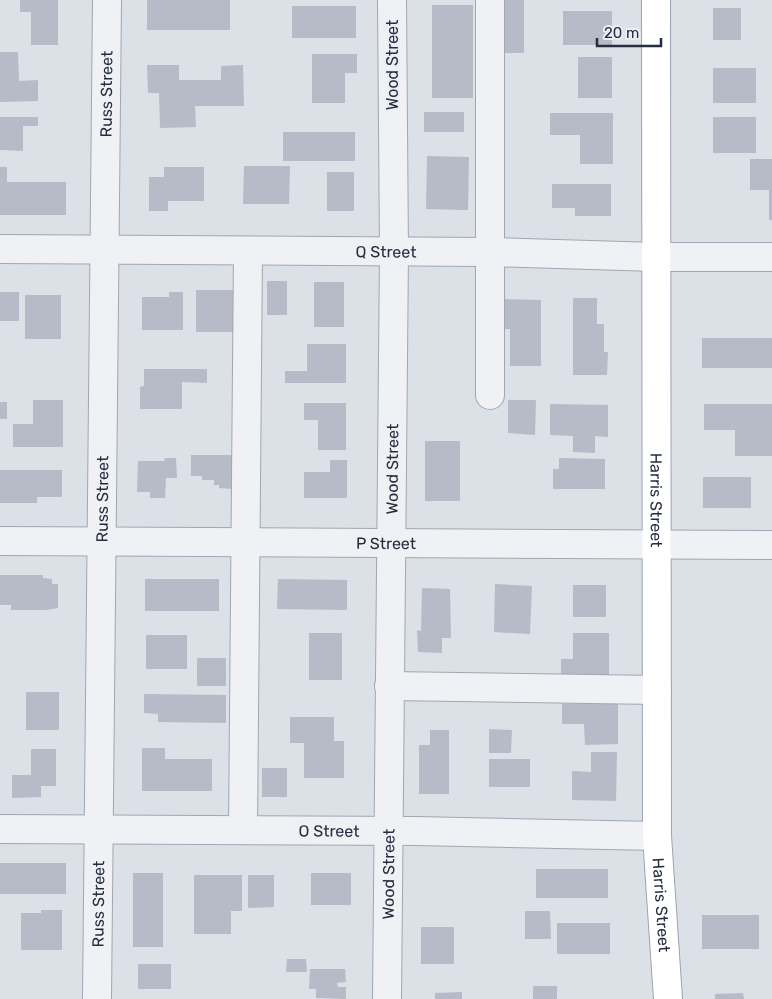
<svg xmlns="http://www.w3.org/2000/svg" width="772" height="999" font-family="Rubik,sans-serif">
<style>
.building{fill:#b6bbc7}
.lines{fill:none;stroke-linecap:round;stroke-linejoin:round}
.minor-casing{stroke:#a1a7b1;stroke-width:30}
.major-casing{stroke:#9ba3b3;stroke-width:30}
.minor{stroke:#eff1f5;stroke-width:28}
.major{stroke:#fff;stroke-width:28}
.labels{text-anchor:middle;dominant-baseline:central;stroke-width:4;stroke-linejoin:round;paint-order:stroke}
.street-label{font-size:16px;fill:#252d3e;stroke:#ebeff5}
</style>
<rect width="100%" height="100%" fill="#dce0e7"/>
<path class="building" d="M20 0H58V45H31V12H20Z
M147 0H230V30H147Z
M500 0H524V53H500Z
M432 5H473V98H432Z
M292 6H356V38H292Z
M713 8H741V40H713Z
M563 11H612V45H563Z
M0 52H18L19 81 38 80V101L0 102Z
M312 54H357V73H345V103H312Z
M578 57H612V98H578Z
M147 65H179V80H221V66L243 65 244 106H195L196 127 160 128 159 93H148Z
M713 68H756V103H713Z
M424 112H464V132H424Z
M550 113H613V164H580V135H550Z
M0 117H38V126H23V151L0 150Z
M713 117H756V153H713Z
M283 132H355V161H283Z
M427 156 469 157 468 210 426 209Z
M750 159H772V220H769V190H750Z
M244 166H290L289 204H243Z
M0 167H7V182H66V215H0Z
M164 167H204V201H168V211H149V177H164Z
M327 172H354V211H327Z
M552 184H611V216H575V208H552Z
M267 281H287V315H267Z
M314 282H344V327H314Z
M196 290H237V332H196Z
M0 292H19V321H0Z
M169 292H183V330H142V297H169Z
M25 295H61V339H25Z
M573 298H597V324H604V352H608L607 375H573Z
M502 299 541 300V366H510V329H501Z
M702 338H772V368H702Z
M307 344H346V383H285V371H307Z
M144 369H207V383L182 382V409H140V387L144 386Z
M33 400H63V447H13V424H33Z
M508 400H536L535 435 508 433Z
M0 402H7V419H0Z
M304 403H346V450H318V420H304Z
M550 404 608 405V437L595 436V453L573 452V436L550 435Z
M704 404H772V456H735V430H704Z
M425 441H460V501H425Z
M191 455H232V489L219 488V485H214V480H202V476H191Z
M165 458H176L177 478H166L165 498H150V492H137L138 461H164Z
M559 458 605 459V489H553V469H559Z
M330 460H347V498H304V472H330Z
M0 470H62V497H37V503H0Z
M703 477H751V508H703Z
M0 575H43V578L52 579V584H58V608L46 610H11V605H0Z
M145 579H219V611H145Z
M278 579 347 580V610L277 609Z
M495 584 532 586 530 634 494 632Z
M573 585H606V617H573Z
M422 588 450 589 451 638H442V653L418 652 417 630 421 631Z
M309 633H342V680H309Z
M573 633H609V675H561V659H573Z
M146 635H187V669H146Z
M197 658H226V686H197Z
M26 692H59V730H26Z
M144 694 226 695V723L158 722V714L144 713Z
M618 703V744L585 745 584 724H562V704Z
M290 717H334V741H344V778H304V743H290Z
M489 729 512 730 511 753H489Z
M430 730H449V794H419V745H430Z
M142 748H165V759H212V791H142Z
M31 749H56V786H41V797L12 798V775H31Z
M591 752H617L616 801 572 800V771L591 772Z
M489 759H530V787H489Z
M262 768H287V797H262Z
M0 863H66V894H0Z
M536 869H608V898H536Z
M133 873H163V947H133Z
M311 873H351V905H311Z
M194 875H242V911H231V934H194Z
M248 875H274V907L248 908Z
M41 910H62V950H21V913H41Z
M525 911H550L551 939H525Z
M702 915H759V949H702Z
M557 923H610V954H557Z
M421 927H454V964H421Z
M287 959H306L307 972H286Z
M138 964H171V989H138Z
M310 969H345L346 982 337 983 338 987H346V999L316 998V989H309Z
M533 986H557V999H533Z
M462 992V999H435V993Z
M743 993 744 999H715V994Z"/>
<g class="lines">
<g class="minor-casing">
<g id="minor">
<path d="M490 0V395"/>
<path id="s1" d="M0 249 489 252 656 257H772"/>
<path id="s2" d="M0 541 772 545"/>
<path d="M389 686 657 690"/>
<path id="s3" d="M0 829 416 831 657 836"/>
<path d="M243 830 248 251"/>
<path id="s4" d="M97 999 107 0"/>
<path id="s5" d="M387 999 394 252 392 0"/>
</g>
</g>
<g class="major-casing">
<g id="major">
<path id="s6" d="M656 0 657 836 668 999"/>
</g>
</g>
<use href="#minor" class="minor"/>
<use href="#major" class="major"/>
</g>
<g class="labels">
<g class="street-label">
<text transform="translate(392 65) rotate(-90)">Wood Street</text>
<text stroke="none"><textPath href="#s4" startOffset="905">Russ Street</textPath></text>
<text stroke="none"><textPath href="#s1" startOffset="386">Q Street</textPath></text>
<text stroke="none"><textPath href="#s5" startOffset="530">Wood Street</textPath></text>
<text stroke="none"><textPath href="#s4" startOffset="500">Russ Street</textPath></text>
<text stroke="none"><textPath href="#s6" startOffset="500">Harris Street</textPath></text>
<text stroke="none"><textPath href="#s2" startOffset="386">P Street</textPath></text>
<text stroke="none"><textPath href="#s3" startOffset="329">O Street</textPath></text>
<text stroke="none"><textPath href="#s5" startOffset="125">Wood Street</textPath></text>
<text stroke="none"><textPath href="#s4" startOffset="95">Russ Street</textPath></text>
<text stroke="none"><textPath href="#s6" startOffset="905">Harris Street</textPath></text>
</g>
</g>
<path d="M597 38v8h64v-8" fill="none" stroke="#252d3e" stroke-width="2.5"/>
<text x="604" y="38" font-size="15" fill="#252d3e" stroke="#ebeff5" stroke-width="4" paint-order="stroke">20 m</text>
</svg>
